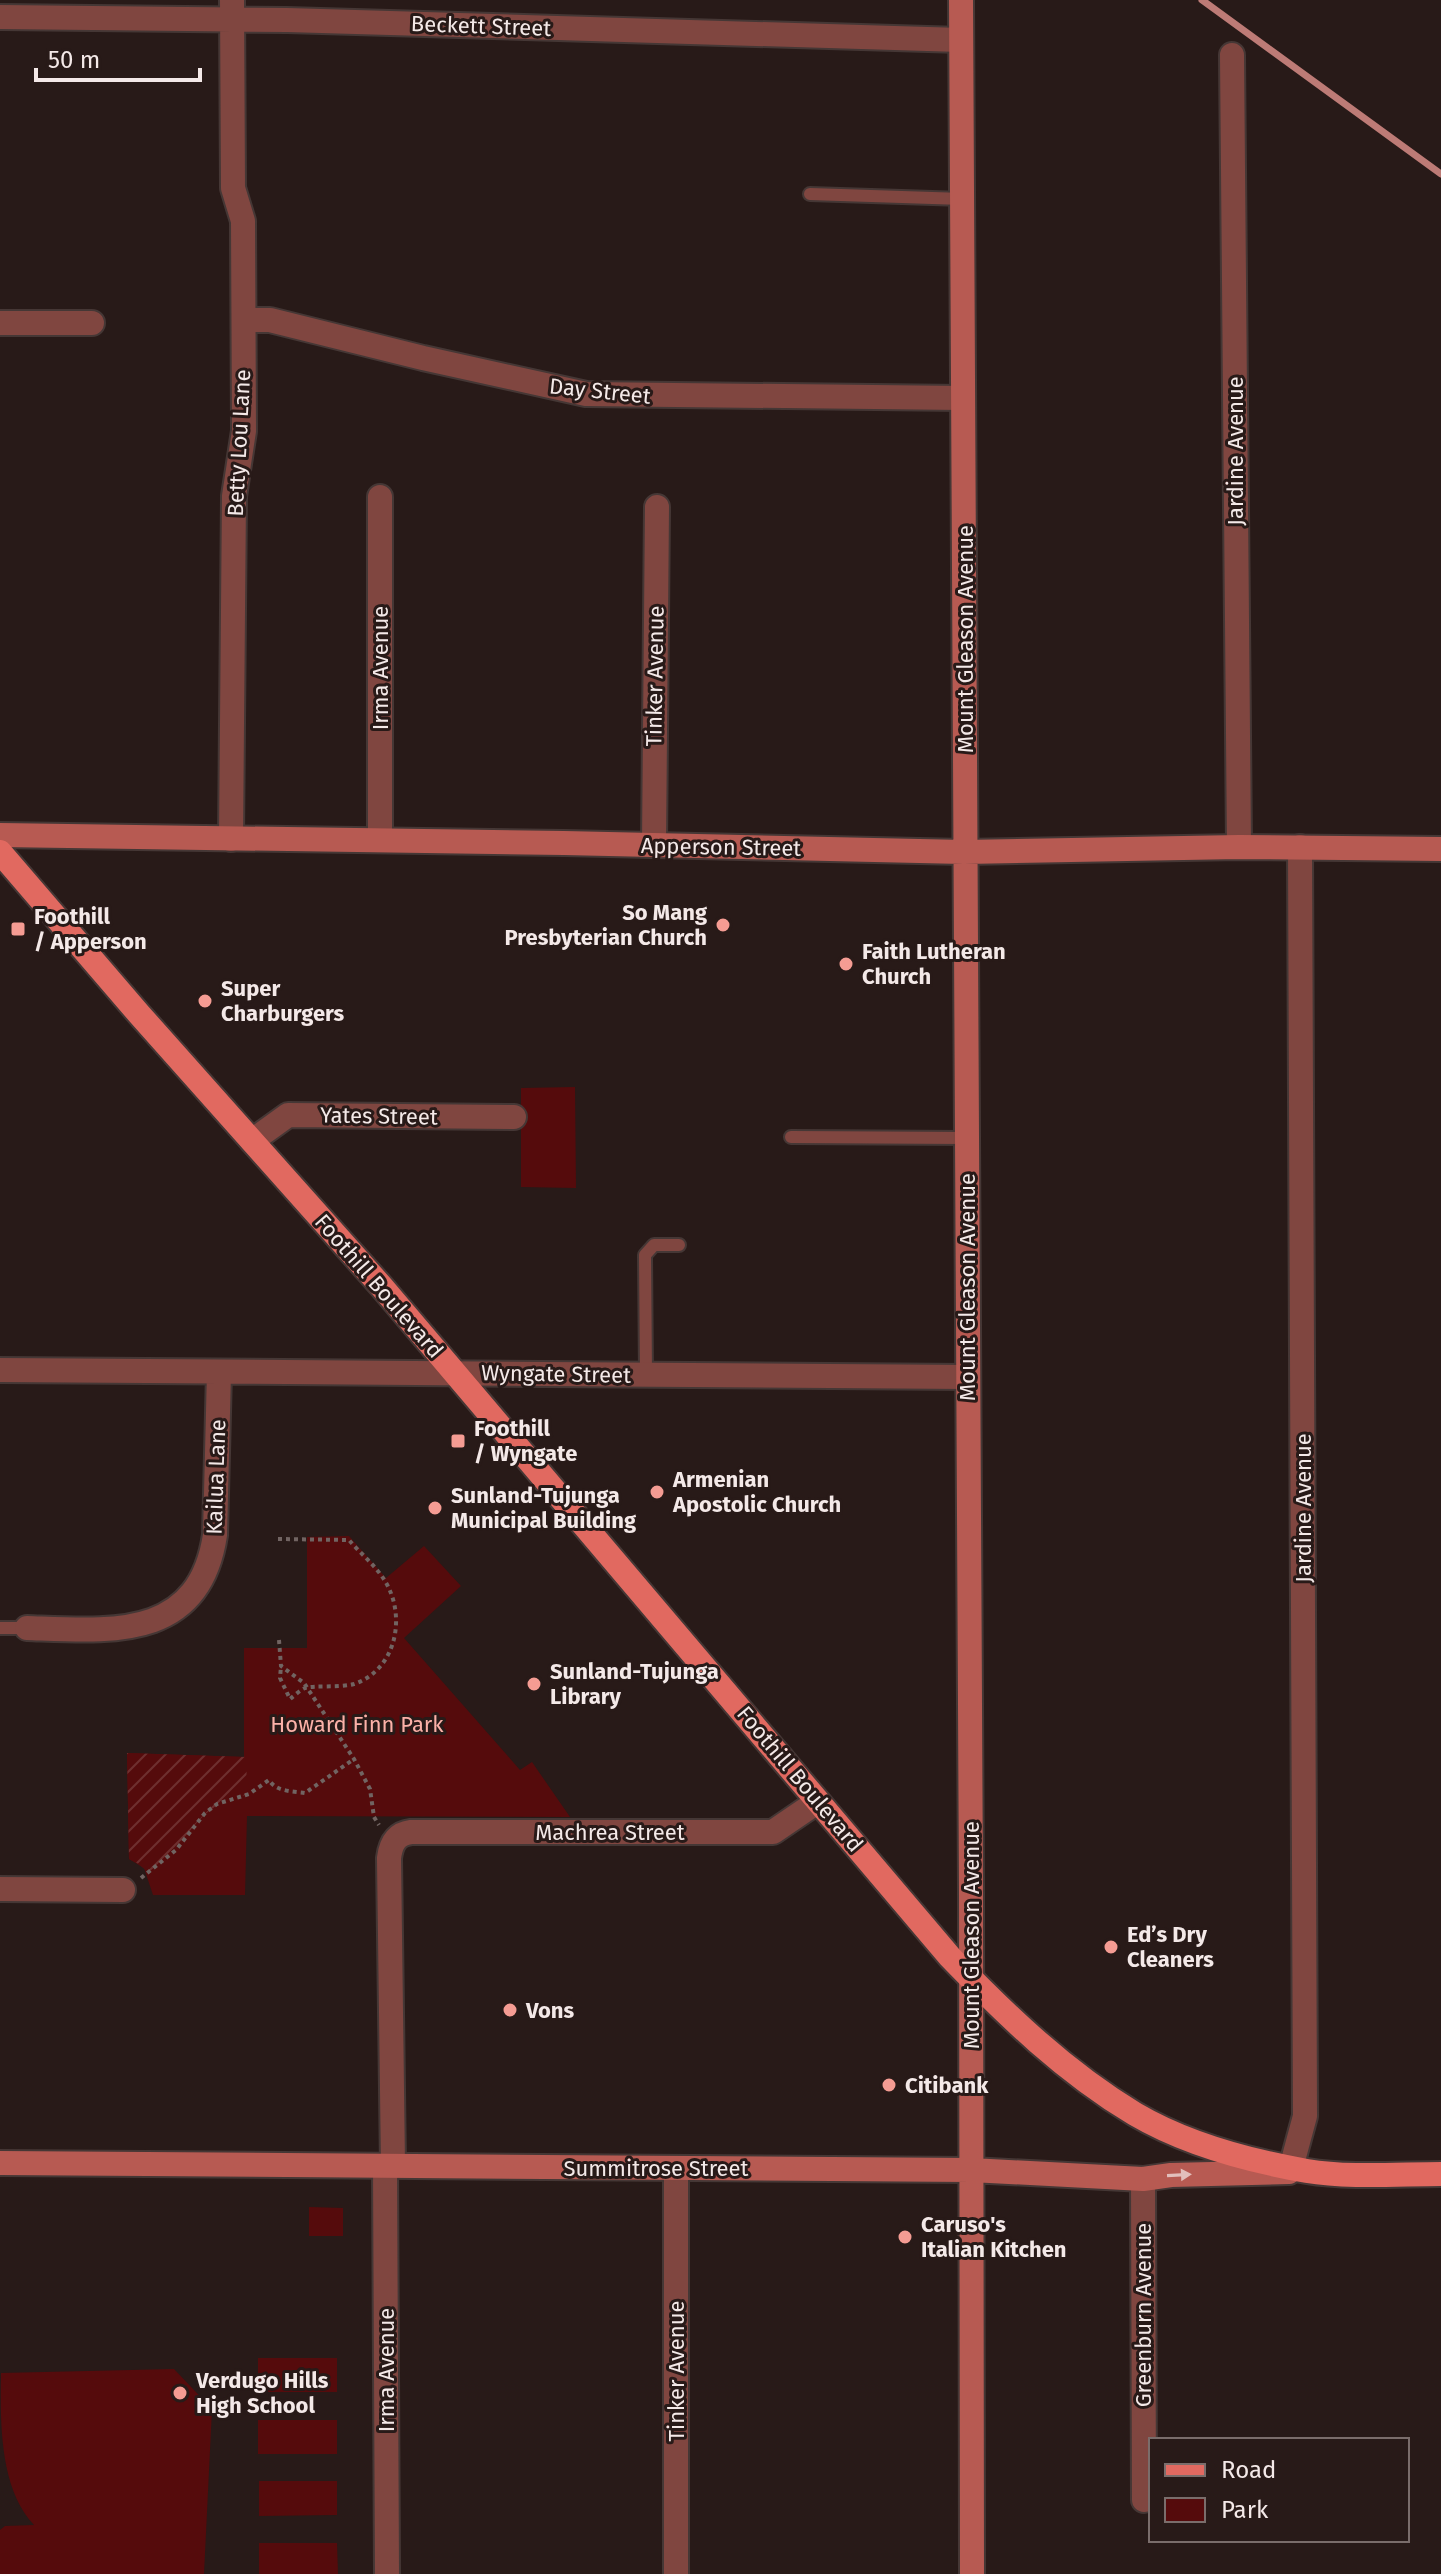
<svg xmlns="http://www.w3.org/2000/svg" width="1441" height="2574" font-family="'Fira Sans',sans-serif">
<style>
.park{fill:#550b0c}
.garden{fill:url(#garden-furrows)}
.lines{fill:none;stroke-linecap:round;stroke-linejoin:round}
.stream{stroke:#bd7b76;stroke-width:7}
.lane-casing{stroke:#453735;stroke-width:16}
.street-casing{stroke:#453735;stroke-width:28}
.secondary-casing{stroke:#453735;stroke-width:28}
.primary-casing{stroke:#453735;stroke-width:28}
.path{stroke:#716462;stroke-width:4;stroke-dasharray:4 4;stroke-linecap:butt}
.lane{stroke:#804640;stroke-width:12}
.street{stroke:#804640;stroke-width:24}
.secondary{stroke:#b75a52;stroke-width:24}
.primary{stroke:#e16960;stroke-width:24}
.oneway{fill:#e2bebb}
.poi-dot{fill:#f59c93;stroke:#281a18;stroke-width:3}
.labels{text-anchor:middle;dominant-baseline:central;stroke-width:6;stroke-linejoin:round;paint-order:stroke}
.street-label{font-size:22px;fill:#f4e9e8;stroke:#281a18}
.poi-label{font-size:22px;font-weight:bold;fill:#f4e9e8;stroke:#281a18;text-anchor:start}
.park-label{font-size:22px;fill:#fcb1a8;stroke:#281a18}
</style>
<defs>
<pattern id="garden-furrows" width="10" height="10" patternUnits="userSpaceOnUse" patternTransform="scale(2)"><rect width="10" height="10" fill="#550b0c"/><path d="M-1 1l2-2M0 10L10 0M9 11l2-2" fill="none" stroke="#6e2f2f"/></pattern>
</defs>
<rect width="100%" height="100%" fill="#281a18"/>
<path class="park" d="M575 1087 576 1188 521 1187V1088Z
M349 1536 386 1578 424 1546 461 1586 404 1638 520 1770 532 1762 570 1817 247 1816 245 1895H153L144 1868 129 1859 127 1753 244 1757V1648H307V1537Z
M309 2207 343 2208V2236H309Z
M258 2358H337V2392H258Z
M174 2369 212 2409 204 2574H0V2530L5 2526 34 2525C0 2489 0 2425 1 2373Z
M258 2420H337V2454H258Z
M259 2481H337V2515L259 2516Z
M259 2543H337L338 2574H259Z"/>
<path class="garden" d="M127 1753 247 1757 246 1795C191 1805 190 1848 148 1872L137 1863 129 1859Z"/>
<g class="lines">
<path class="stream" d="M1202 0 1441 174"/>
<g class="lane-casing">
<path id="lane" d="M810 194 963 199
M791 1137 966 1138
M646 1375 645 1255 654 1245H679
M0 1628H27"/>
</g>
<g class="street-casing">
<path id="street" d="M0 17 287 20 961 40
M1232 55 1239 847
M244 320H270L423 358 586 394 963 398
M0 323H92
M380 497V840
M231 839 234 496 244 431 243 221 233 188 232 0
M654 845 657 507
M252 1141 288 1115 514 1117
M0 1370 968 1377
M27 1628C111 1631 199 1641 215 1535L219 1372
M0 1889 123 1890
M385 2166 387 2574
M393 2166 389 1858C391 1843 396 1834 411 1832H773L817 1802
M676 2168V2574
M1291 2168 1305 2116 1300 847
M1143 2179 1144 2500"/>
</g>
<g class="secondary-casing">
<path id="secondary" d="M961 0 971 1892 972 2574
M0 835 564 843 964 852 1239 847 1441 849
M0 2163 971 2170 1143 2179 1171 2175 1289 2172"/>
</g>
<g class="primary-casing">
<path id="primary" d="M0 852 139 1014 382 1287 950 1957C1007 2016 1065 2072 1135 2114 1186 2144 1250 2161 1307 2171 1348 2178 1400 2174 1441 2174"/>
</g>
<path class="path" d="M278 1539 349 1540C360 1553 376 1566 385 1581 407 1617 396 1670 354 1684 339 1688 314 1685 305 1688 300 1690 294 1696 290 1699L280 1678 281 1666
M279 1640 281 1666 304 1683 354 1759 370 1789 374 1817 379 1825
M141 1878 176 1850 205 1813 217 1804 249 1794 269 1780C276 1792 293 1791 305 1793L354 1759"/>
<use href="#lane" class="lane"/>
<use href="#street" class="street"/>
<use href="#secondary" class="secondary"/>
<use href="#primary" class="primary"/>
</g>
<defs><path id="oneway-solid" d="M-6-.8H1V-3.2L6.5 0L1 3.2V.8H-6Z" transform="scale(2)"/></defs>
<use class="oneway" href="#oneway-solid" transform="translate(1179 2175) rotate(-3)"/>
<g class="poi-dot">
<circle cx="723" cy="925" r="8"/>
<rect x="10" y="921" width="16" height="16" rx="4"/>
<circle cx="846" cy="964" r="8"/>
<circle cx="205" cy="1001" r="8"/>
<rect x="450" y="1433" width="16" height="16" rx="4"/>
<circle cx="657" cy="1492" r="8"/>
<circle cx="435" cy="1508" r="8"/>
<circle cx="534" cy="1684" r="8"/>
<circle cx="1111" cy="1947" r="8"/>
<circle cx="510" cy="2010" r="8"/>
<circle cx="889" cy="2085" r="8"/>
<circle cx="905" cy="2237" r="8"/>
<circle cx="180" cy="2393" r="8"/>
</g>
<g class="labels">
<g class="street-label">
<text transform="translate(481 26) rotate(2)">Beckett Street</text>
<text transform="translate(600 391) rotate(6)">Day Street</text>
<text transform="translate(239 443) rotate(-87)">Betty Lou Lane</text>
<text transform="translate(1235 451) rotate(-90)">Jardine Avenue</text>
<text transform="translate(965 639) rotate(-90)">Mount Gleason Avenue</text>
<text transform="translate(380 668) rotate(-90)">Irma Avenue</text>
<text transform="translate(655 676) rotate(-89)">Tinker Avenue</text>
<text transform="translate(721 847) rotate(1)">Apperson Street</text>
<text transform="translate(379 1116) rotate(1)">Yates Street</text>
<text transform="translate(379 1286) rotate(49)">Foothill Boulevard</text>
<text transform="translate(967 1287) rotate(-90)">Mount Gleason Avenue</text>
<text transform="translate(556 1374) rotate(1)">Wyngate Street</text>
<text transform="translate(216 1477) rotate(-88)">Kailua Lane</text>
<text transform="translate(1303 1508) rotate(-90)">Jardine Avenue</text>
<text transform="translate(800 1779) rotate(50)">Foothill Boulevard</text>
<text x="610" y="1832">Machrea Street</text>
<text transform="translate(971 1935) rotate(-90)">Mount Gleason Avenue</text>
<text x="656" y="2168">Summitrose Street</text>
<text transform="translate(1143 2315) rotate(-90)">Greenburn Avenue</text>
<text transform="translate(386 2370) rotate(-90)">Irma Avenue</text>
<text transform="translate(676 2371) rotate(-90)">Tinker Avenue</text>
</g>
<g class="poi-label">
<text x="707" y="912" text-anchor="end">So Mang<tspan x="707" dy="25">Presbyterian Church</tspan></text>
<text x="34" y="916">Foothill<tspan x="34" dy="25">/ Apperson</tspan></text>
<text x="862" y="951">Faith Lutheran<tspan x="862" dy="25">Church</tspan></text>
<text x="221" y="988">Super<tspan x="221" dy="25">Charburgers</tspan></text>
<text x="474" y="1428">Foothill<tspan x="474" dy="25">/ Wyngate</tspan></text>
<text x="673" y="1479">Armenian<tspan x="673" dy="25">Apostolic Church</tspan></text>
<text x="451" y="1495">Sunland-Tujunga<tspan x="451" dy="25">Municipal Building</tspan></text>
<text x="550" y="1671">Sunland-Tujunga<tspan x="550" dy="25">Library</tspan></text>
<text x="1127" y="1934">Ed’s Dry<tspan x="1127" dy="25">Cleaners</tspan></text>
<text x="526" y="2010">Vons</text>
<text x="905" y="2085">Citibank</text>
<text x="921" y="2224">Caruso's<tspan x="921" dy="25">Italian Kitchen</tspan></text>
<text x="196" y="2380">Verdugo Hills<tspan x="196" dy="25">High School</tspan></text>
</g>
<g class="park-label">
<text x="357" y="1724">Howard Finn Park</text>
</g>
</g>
<rect x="1149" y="2438" width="260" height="104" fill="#281a18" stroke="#7a6d6b" stroke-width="2"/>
<rect x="1165" y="2464" width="40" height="12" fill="#e16960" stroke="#7a6d6b" stroke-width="2"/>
<text x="1221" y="2478" font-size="24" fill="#f4e9e8">Road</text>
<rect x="1165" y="2498" width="40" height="24" fill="#550b0c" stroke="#7a6d6b" stroke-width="2"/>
<text x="1221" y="2518" font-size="24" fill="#f4e9e8">Park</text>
<path d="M36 68v12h164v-12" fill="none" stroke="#f4e9e8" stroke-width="4"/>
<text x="48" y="68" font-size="24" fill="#f4e9e8" stroke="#281a18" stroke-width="6" paint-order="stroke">50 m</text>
</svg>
